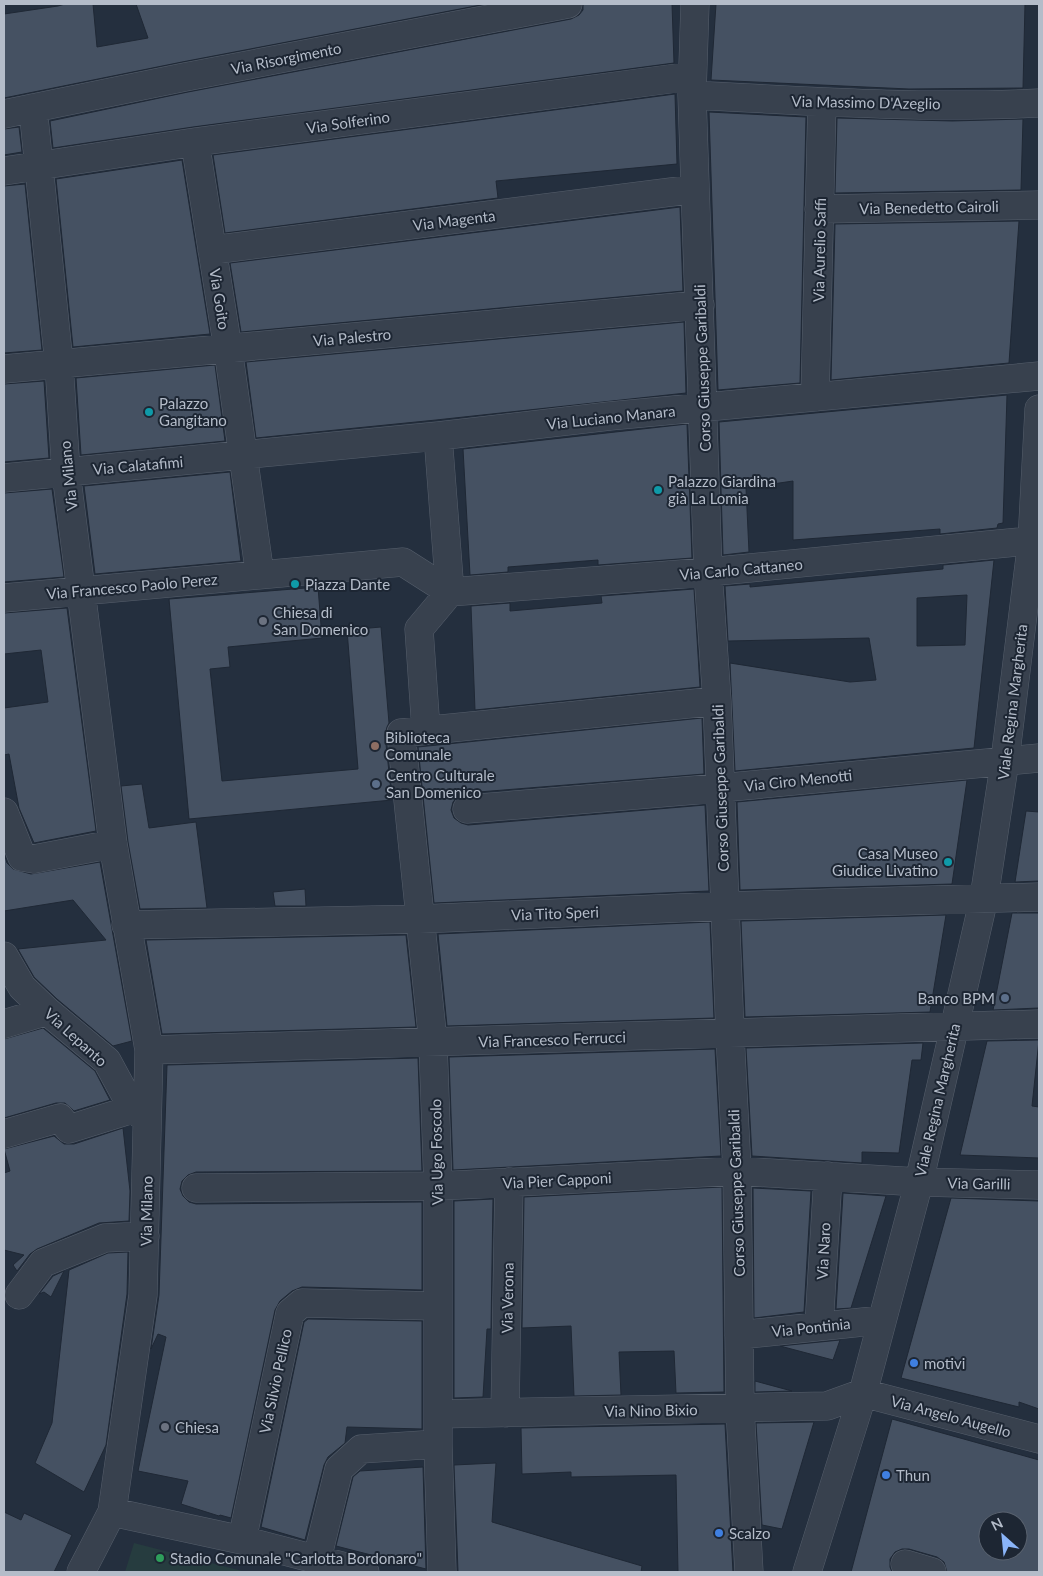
<svg xmlns="http://www.w3.org/2000/svg" width="1043" height="1576" font-family="Lato,sans-serif">
<style>
.green{fill:#263c3f}
.building{fill:#455162;stroke:#1f2835;fill-rule:evenodd}
.lines{fill:none;stroke-linecap:round;stroke-linejoin:round}
.minor-casing{stroke:#565f6c;stroke-width:29}
.minor{stroke:#38414e;stroke-width:28}
.culture-dot{fill:#0f9aa8;stroke:#1d2633;stroke-width:2}
.worship-dot{fill:#6b7280;stroke:#1d2633;stroke-width:2}
.education-dot{fill:#8d6e63;stroke:#1d2633;stroke-width:2}
.service-dot{fill:#5c6f8a;stroke:#1d2633;stroke-width:2}
.shop-dot{fill:#3f7fe0;stroke:#1d2633;stroke-width:2}
.leisure-dot{fill:#2e9e5b;stroke:#1d2633;stroke-width:2}
.labels{text-anchor:middle;dominant-baseline:central;stroke-width:4;stroke-linejoin:round;paint-order:stroke}
.street-label{font-size:15px;fill:#b4bcc9;stroke:#1d2633}
.poi-label{font-size:15px;fill:#b4bcc9;stroke:#1d2633;text-anchor:start}
</style>
<rect width="100%" height="100%" fill="#242f3e"/>
<path class="green" d="M134 1543 246 1572H125Z"/>
<path class="building" d="M65 4H93L97 47 148 38 136 4H486L182 62 4 98V14L58 6Z
M583 4H672L674 63 193 127 53 148 50 121 188 92 571 19 579 15 583 10Z
M716 4H1025L1023 88 909 89 711 80Z
M675 94 677 164 496 181 498 198 225 233 213 155Z
M709 112 806 117 800 383 718 390Z
M837 118 952 121 1023 119 1021 190 835 193Z
M19 127 22 152 4 155V129Z
M182 160 210 334 73 347 56 179Z
M25 184 42 350 4 353V186Z
M680 207 683 291 241 332 230 263Z
M1019 221 1009 363 831 380 835 224Z
M684 322 686 393 436 420 256 438 246 362Z
M215 365 225 441 81 455 76 378Z
M44 381 49 458 4 462V384Z
M1007 395 1003 523 998 524 997 528 940 534V529L793 540V481L746 488 749 552 723 555 719 422Z
M687 424 692 558 598 565V560L508 567V572L470 575 463 449Z
M230 472 241 561 95 574 84 486Z
M52 489 64 577 4 582V493Z
M994 560 974 748 735 771 730 663 850 682 876 680 869 638 728 641 725 586 750 584V587L943 569V565ZM967 595 965 645 917 646V598Z
M318 587 322 638 228 647 230 667 210 669 222 781 358 769 347 630 381 627 389 723 387 727 385 735 392 800 189 819 169 599Z
M694 589 700 687 475 710 471 606 510 603V611L602 603 601 596Z
M67 608 96 831 34 843 19 808 9 754 4 755V708L48 702 41 650 4 654V613Z
M702 718 704 774 466 793 458 796 453 802 451 810 454 818 461 823 468 825 705 805 709 891 434 903 418 747Z
M967 780 952 884 740 890 737 802Z
M142 784 149 828 196 822 207 908 140 909 128 842 121 786Z
M1026 811 1039 812V881L1015 882Z
M4 853 7 863 13 869 31 874 100 862 132 1041 113 1046 57 999 34 977 18 949 106 940 73 900 4 911Z
M305 889 306 906H275L273 892Z
M1012 913H1039V1008L993 1010Z
M946 915 930 1012 745 1017 741 921Z
M710 922 714 1018 447 1026 438 934Z
M406 935 416 1027 162 1034 146 940Z
M43 1028 95 1071 110 1100 74 1111 65 1103H56L4 1118V1039Z
M1039 1040 1032 1106 1039 1107V1158L960 1155 987 1041Z
M923 1043 921 1060H912L899 1153 862 1152V1163L752 1156 746 1048Z
M715 1049 721 1156 453 1170 449 1057Z
M418 1058 422 1171 196 1172 188 1175 182 1181 180 1189 183 1196 189 1202 196 1204 422 1202V1290L302 1287 292 1291 280 1301 275 1310 231 1518 220 1515 219 1516 181 1504 188 1481 138 1471 166 1337 158 1334 151 1349 159 1295 167 1065Z
M123 1128 130 1191 129 1221 99 1223 37 1249 30 1254 17 1271 13 1265 24 1255 4 1250V1173L10 1171 4 1149 54 1136 64 1144H74Z
M722 1187 724 1392 676 1393 674 1351 619 1352 621 1395 574 1396 571 1326 522 1328 524 1197Z
M753 1188 811 1191 804 1312 754 1318Z
M843 1193 886 1196 851 1308 836 1309Z
M951 1198 1039 1201V1409L1019 1402V1407L901 1378Z
M493 1199 491 1329H487L483 1397 454 1398V1201Z
M128 1252 127 1294 106 1445 84 1492 35 1463 52 1423 69 1270 108 1253Z
M64 1271 51 1297 44 1292 39 1294 53 1276Z
M308 1319 422 1321V1429L347 1427 345 1443 328 1457 324 1465 305 1540 261 1527 304 1322Z
M840 1340 833 1360 780 1346Z
M755 1381 792 1391 755 1392Z
M892 1419 1039 1460V1572H947L944 1562 937 1557 909 1549H902L895 1552 890 1559V1567L892 1572H851ZM988 1521H1018V1551H988Z
M814 1422 782 1529 762 1525 756 1423Z
M725 1424 733 1572H678L676 1475 571 1477V1472L522 1474 521 1428Z
M496 1463 492 1522 642 1566 641 1572H458L454 1465Z
M423 1467 426 1569 336 1546 353 1477 360 1471Z
M4 1512 21 1520 24 1513 72 1535 54 1572H4Z"/>
<g class="lines">
<g class="minor-casing">
<path id="minor" d="M695 4 692 95 708 572 717 701 730 1034 737 1171 740 1408 749 1572
M692 95C807 101 924 109 1039 103
M33 108 59 364 66 472 113 844 149 1050 143 1295 112 1512 81 1572
M4 114 185 77 568 4
M195 142 228 349 260 575
M4 171 195 142 692 76
M819 209 1039 205
M212 250 695 189
M4 369 700 305
M815 397 822 102
M4 478 438 436 610 416 1039 376
M450 592 708 572 1039 540
M4 598 403 562 450 592
M426 730 419 629 450 592 438 436
M467 809 720 788 1039 758
M4 812 22 857 34 859 113 844
M126 925 419 919 725 906 1039 897
M4 956 22 987 47 1011 107 1061 133 1109 147 1119
M4 1024 47 1011
M149 1050 1039 1024
M4 1134 60 1118 69 1129 133 1109
M196 1188 438 1186 737 1171 919 1182 1039 1185
M19 1295 43 1263 105 1238 145 1236
M819 1326 828 1176
M739 1335 882 1320
M505 1413 509 1182
M438 1414 827 1406 863 1393 1039 1439
M112 1512 242 1540 365 1572
M242 1540 290 1313 302 1303 438 1306
M317 1559 339 1469 361 1449 438 1444
M905 1564 932 1572
M442 1572 438 1444V1186L433 1042 401 733 717 701
M807 1572 863 1393 919 1182 984 898 1005 760 1032 541 1039 409"/>
</g>
<use href="#minor" class="minor"/>
</g>
<g class="culture-dot">
<circle cx="149" cy="412" r="5"/>
<circle cx="658" cy="490" r="5"/>
<circle cx="295" cy="584" r="5"/>
<circle cx="948" cy="862" r="5"/>
</g>
<g class="worship-dot">
<circle cx="263" cy="621" r="5"/>
<circle cx="165" cy="1427" r="5"/>
</g>
<circle class="education-dot" cx="375" cy="746" r="5"/>
<g class="service-dot">
<circle cx="376" cy="784" r="5"/>
<circle cx="1005" cy="998" r="5"/>
</g>
<g class="shop-dot">
<circle cx="914" cy="1363" r="5"/>
<circle cx="886" cy="1475" r="5"/>
<circle cx="719" cy="1533" r="5"/>
</g>
<circle class="leisure-dot" cx="160" cy="1558" r="5"/>
<g class="labels">
<g class="street-label">
<text transform="translate(286 58) rotate(-11)">Via Risorgimento</text>
<text transform="translate(866 102) rotate(1)">Via Massimo D'Azeglio</text>
<text transform="translate(348 122) rotate(-8)">Via Solferino</text>
<text transform="translate(929 207) rotate(-1)">Via Benedetto Cairoli</text>
<text transform="translate(454 220) rotate(-7)">Via Magenta</text>
<text transform="translate(819 250) rotate(-89)">Via Aurelio Saffi</text>
<text transform="translate(220 299) rotate(81)">Via Goito</text>
<text transform="translate(352 337) rotate(-5)">Via Palestro</text>
<text transform="translate(702 368) rotate(-92)">Corso Giuseppe Garibaldi</text>
<text transform="translate(611 417) rotate(-6)">Via Luciano Manara</text>
<text transform="translate(138 465) rotate(-5)">Via Calatafimi</text>
<text transform="translate(68 476) rotate(-96)">Via Milano</text>
<text transform="translate(741 569) rotate(-5)">Via Carlo Cattaneo</text>
<text transform="translate(132 586) rotate(-5)">Via Francesco Paolo Perez</text>
<text transform="translate(1012 702) rotate(-83)">Viale Regina Margherita</text>
<text transform="translate(798 780) rotate(-6)">Via Ciro Menotti</text>
<text transform="translate(720 788) rotate(-92)">Corso Giuseppe Garibaldi</text>
<text transform="translate(555 913) rotate(-2)">Via Tito Speri</text>
<text transform="translate(76 1037) rotate(42)">Via Lepanto</text>
<text transform="translate(552 1039) rotate(-2)">Via Francesco Ferrucci</text>
<text transform="translate(937 1100) rotate(-77)">Viale Regina Margherita</text>
<text transform="translate(436 1152) rotate(-91)">Via Ugo Foscolo</text>
<text transform="translate(557 1180) rotate(-3)">Via Pier Capponi</text>
<text transform="translate(979 1183) rotate(1)">Via Garilli</text>
<text transform="translate(736 1193) rotate(-92)">Corso Giuseppe Garibaldi</text>
<text transform="translate(146 1211) rotate(-89)">Via Milano</text>
<text transform="translate(823 1251) rotate(-87)">Via Naro</text>
<text transform="translate(507 1298) rotate(-89)">Via Verona</text>
<text transform="translate(811 1327) rotate(-6)">Via Pontinia</text>
<text transform="translate(275 1381) rotate(-78)">Via Silvio Pellico</text>
<text transform="translate(651 1410) rotate(-1)">Via Nino Bixio</text>
<text transform="translate(951 1416) rotate(15)">Via Angelo Augello</text>
</g>
<g class="poi-label">
<text x="159" y="403">Palazzo<tspan x="159" dy="17">Gangitano</tspan></text>
<text x="668" y="481">Palazzo Giardina<tspan x="668" dy="17">già La Lomia</tspan></text>
<text x="305" y="584">Piazza Dante</text>
<text x="273" y="612">Chiesa di<tspan x="273" dy="17">San Domenico</tspan></text>
<text x="385" y="737">Biblioteca<tspan x="385" dy="17">Comunale</tspan></text>
<text x="386" y="775">Centro Culturale<tspan x="386" dy="17">San Domenico</tspan></text>
<text x="938" y="853" text-anchor="end">Casa Museo<tspan x="938" dy="17">Giudice Livatino</tspan></text>
<text x="995" y="998" text-anchor="end">Banco BPM</text>
<text x="924" y="1363">motivi</text>
<text x="175" y="1427">Chiesa</text>
<text x="896" y="1475">Thun</text>
<text x="729" y="1533">Scalzo</text>
<text x="170" y="1558">Stadio Comunale "Carlotta Bordonaro"</text>
</g>
</g>
<rect width="1043" height="1576" fill="none" stroke="#b4bcc9" stroke-width="10"/>
<g transform="translate(1003 1536) rotate(333)"><circle r="24" fill="#1d2633" stroke="#59626f"/>
<path d="M0-4L9 19L0 12L-9 19Z" fill="#8ab4f8"/>
<text y="-8" font-size="14" font-weight="bold" text-anchor="middle" fill="#b4bcc9">N</text>
</g>
</svg>
